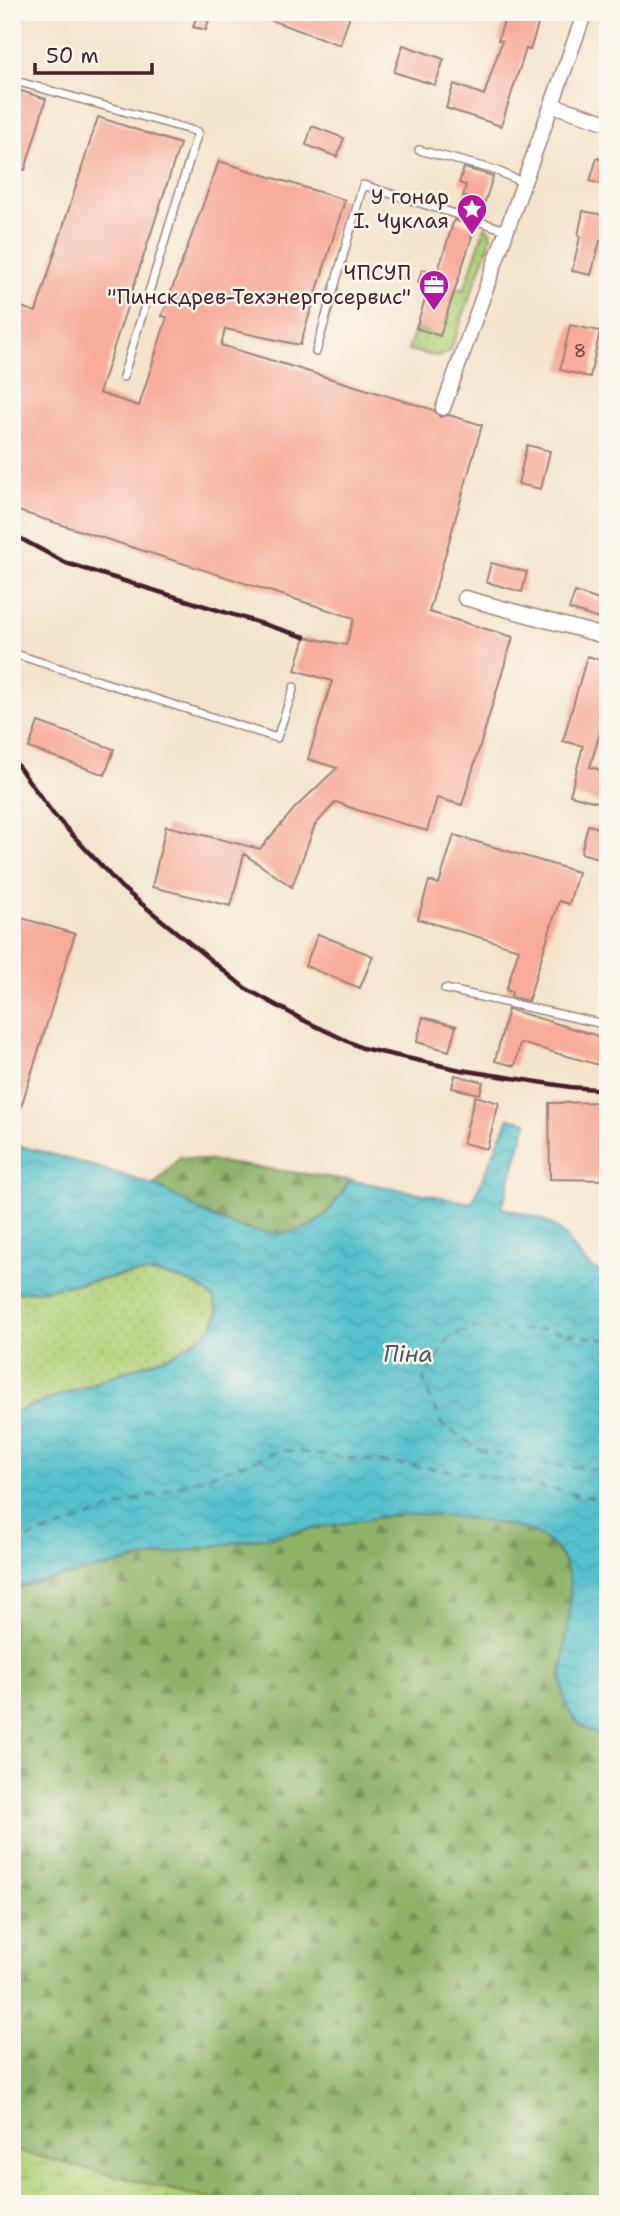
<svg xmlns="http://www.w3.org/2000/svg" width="620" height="2216" font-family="'Shantell Sans',sans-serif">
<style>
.grass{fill:url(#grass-dots);stroke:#7d7852;stroke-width:2}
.forest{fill:url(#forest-firs);stroke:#6b684a;stroke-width:2}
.wetland{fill:url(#wetland-marsh);stroke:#7d7852;stroke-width:2}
.water{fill:url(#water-waves);stroke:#4f707c;stroke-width:2}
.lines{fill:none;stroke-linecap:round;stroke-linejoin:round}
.ferry{stroke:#4e5863;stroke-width:2;stroke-dasharray:9 7;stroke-linecap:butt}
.building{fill:#f6ac99}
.lane-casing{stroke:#9f827b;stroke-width:10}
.street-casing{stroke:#9f827b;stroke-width:17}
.lane{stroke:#fff;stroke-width:7}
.street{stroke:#fff;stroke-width:14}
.rail{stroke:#4a1f2b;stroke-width:4.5}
.labels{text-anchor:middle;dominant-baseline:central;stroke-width:5;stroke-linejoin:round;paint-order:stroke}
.number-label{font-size:18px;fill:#754246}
.poi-label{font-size:21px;fill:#4a1f2b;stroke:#fbf7ec;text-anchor:end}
.water-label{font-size:23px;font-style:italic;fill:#4e5863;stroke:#fbf7ec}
</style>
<defs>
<pattern id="grass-dots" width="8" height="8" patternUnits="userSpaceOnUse" patternTransform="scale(1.75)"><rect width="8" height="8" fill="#b0d078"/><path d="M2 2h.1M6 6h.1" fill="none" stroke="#99b268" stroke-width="1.8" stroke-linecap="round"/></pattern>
<pattern id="forest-firs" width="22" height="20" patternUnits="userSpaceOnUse" patternTransform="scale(1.75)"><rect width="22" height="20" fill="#8cb268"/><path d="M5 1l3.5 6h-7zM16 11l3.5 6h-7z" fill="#749056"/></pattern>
<pattern id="wetland-marsh" width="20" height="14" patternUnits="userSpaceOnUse" patternTransform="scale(1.75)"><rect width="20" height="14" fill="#b0d078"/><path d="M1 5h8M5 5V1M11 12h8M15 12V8" fill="none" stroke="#99b268"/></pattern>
<pattern id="water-waves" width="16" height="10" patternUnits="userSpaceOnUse" patternTransform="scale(1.75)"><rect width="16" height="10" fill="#54c1cc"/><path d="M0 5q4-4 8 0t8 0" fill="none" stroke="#4ba5af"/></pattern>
</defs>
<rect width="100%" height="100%" fill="#fbf7ec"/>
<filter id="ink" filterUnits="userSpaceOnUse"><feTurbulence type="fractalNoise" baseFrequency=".0143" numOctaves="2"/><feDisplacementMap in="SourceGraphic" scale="14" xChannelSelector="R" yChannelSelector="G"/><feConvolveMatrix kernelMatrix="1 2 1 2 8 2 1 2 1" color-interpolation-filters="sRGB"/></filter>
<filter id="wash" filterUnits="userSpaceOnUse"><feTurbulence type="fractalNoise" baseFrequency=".00686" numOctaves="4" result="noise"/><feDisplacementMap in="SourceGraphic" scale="28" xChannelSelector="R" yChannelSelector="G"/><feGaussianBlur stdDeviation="1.57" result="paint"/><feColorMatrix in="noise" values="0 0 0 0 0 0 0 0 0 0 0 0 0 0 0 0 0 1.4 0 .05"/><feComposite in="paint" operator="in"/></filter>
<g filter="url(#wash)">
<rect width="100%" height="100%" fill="#f4e4cb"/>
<path class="grass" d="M485 227 490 230 491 237 489 245 450 351 439 357 408 350 416 328 439 336 456 288 464 290Z
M139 1273C165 1273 189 1278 209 1294 221 1304 218 1321 209 1332 190 1352 148 1363 122 1372 86 1386 49 1400 12 1413V1293L46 1290Z"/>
<path class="forest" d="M180 1157 350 1180C340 1195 332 1212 317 1223 285 1246 233 1229 202 1212 186 1203 171 1193 154 1185Z
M420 1513C450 1515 518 1521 542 1537 556 1547 569 1564 571 1581 575 1611 565 1649 561 1679L599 1735 608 1738V2204H228L12 2150V1588L145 1558 392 1515Z"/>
<path class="wetland" d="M12 2150 228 2204H12Z"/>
<path class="water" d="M509 1118 527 1122 502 1208C522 1213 543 1216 559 1230 579 1248 577 1266 608 1274V1738C505 1710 620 1582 540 1536 525 1527 505 1525 488 1522 456 1516 426 1512 392 1515L145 1558 12 1588V1413L173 1354 208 1332 216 1321 218 1309 213 1298 202 1288 187 1281 154 1273 122 1275 46 1290 12 1293V1144C59 1156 107 1169 152 1185 171 1191 187 1204 204 1213 235 1229 286 1245 317 1222 332 1211 340 1195 350 1180L472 1203Z"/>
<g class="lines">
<path class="ferry" d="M608 1340 542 1329 509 1331 476 1328 451 1335 423 1380 441 1424 482 1451 540 1463 608 1471
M12 1544 283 1450 478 1474 608 1501"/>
</g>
<g id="blocks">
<path class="building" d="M198 12H211L206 30 193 27Z
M254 12H351L340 45 253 14Z
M507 12H542L530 50 526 49 501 126 446 108 454 84 484 95 502 41 498 40Z
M403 45 444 59 435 85 394 72Z
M18 90 46 99 25 170 12 166V109Z
M98 117 180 144 99 393 139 406 167 317 162 316 219 161 345 200 300 345 225 329 221 345 434 410 440 417 449 415 482 425 429 612 513 637 462 805 437 798 427 831 357 810 336 802 315 825 292 887 244 854 231 906 152 887 166 826 260 849 295 808 337 768 308 759 332 681 295 670 305 637 346 645 354 618 12 509V304L36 312Z
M312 126 344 138 337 157 306 145Z
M597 158 608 161V186L590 181Z
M464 168 493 176 485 202 463 196 466 185 459 183Z
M583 211 608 216V243L600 241 591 275 572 271 580 237 578 236Z
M454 220 475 227 440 336 416 328 429 287 418 283 422 269 437 274Z
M570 325 600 331 590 377 560 370Z
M527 445 550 451 541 489 518 484Z
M491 563 527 572 522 592 486 582Z
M575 592 608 603V622L569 609Z
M587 656 608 662V705L590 767 608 772V805L570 795 583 746 563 741Z
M38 722 114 749 105 775 29 748Z
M588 825 608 830V861L581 853Z
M454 835 578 872 569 904 559 901 528 1001 511 997 512 992 506 990 519 949 418 919 429 881 439 884Z
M12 915 75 934 15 1126H12Z
M318 934 373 956 360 988 305 966Z
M508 1009 608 1039V1051L603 1066 520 1043 515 1066 495 1061Z
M423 1017 456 1026 449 1051 417 1042Z
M455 1075 483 1082 480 1094 452 1088Z
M475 1096 499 1103 487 1149 463 1143Z
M608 1102V1180L550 1179 549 1103Z"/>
</g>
</g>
<g filter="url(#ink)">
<use href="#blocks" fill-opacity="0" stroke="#9f827b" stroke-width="2"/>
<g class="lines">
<g class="lane-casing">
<path id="lane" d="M12 80 198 132 123 377
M419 150 495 170 524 183
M316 352 363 185 506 230
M12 653 277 738 294 687
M445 989 608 1025"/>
</g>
<g class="street-casing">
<path id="street" d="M552 105 608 123
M443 408 585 12
M465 598 608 637"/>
</g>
<use href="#lane" class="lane"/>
<use href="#street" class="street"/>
<path class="rail" d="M12 534 66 563 305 637
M12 758 54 815 121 887 245 988 303 1020 362 1048 461 1070 570 1087 608 1090"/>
</g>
</g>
<defs>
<g id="sight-pin" transform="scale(1.575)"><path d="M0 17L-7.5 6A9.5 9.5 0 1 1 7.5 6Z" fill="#b5179e" stroke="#fbf7ec"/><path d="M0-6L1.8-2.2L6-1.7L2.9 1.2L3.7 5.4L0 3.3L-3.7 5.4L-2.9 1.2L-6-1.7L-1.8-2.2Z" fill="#fff"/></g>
<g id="office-pin" transform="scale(1.575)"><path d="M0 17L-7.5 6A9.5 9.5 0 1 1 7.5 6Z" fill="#b5179e" stroke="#fbf7ec"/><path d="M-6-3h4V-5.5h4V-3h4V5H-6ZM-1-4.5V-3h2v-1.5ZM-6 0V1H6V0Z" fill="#fff"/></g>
</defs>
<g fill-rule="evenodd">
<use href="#sight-pin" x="472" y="209"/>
<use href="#office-pin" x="434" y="285"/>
</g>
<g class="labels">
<g class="number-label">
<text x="580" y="351">8</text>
</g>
<g class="poi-label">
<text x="449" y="197">У гонар<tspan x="449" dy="24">І. Чуклая</tspan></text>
<text x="411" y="273">ЧПСУП<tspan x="411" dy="24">"Пинскдрев-Техэнергосервис"</tspan></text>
</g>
<g class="water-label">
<text x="408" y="1354">Піна</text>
</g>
</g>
<rect width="620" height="2216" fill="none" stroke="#fbf7ec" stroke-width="42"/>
<path d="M35 63v10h117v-10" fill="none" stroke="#4a1f2b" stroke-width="3.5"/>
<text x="46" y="63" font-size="21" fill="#4a1f2b" stroke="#fbf7ec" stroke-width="5" paint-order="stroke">50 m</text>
</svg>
